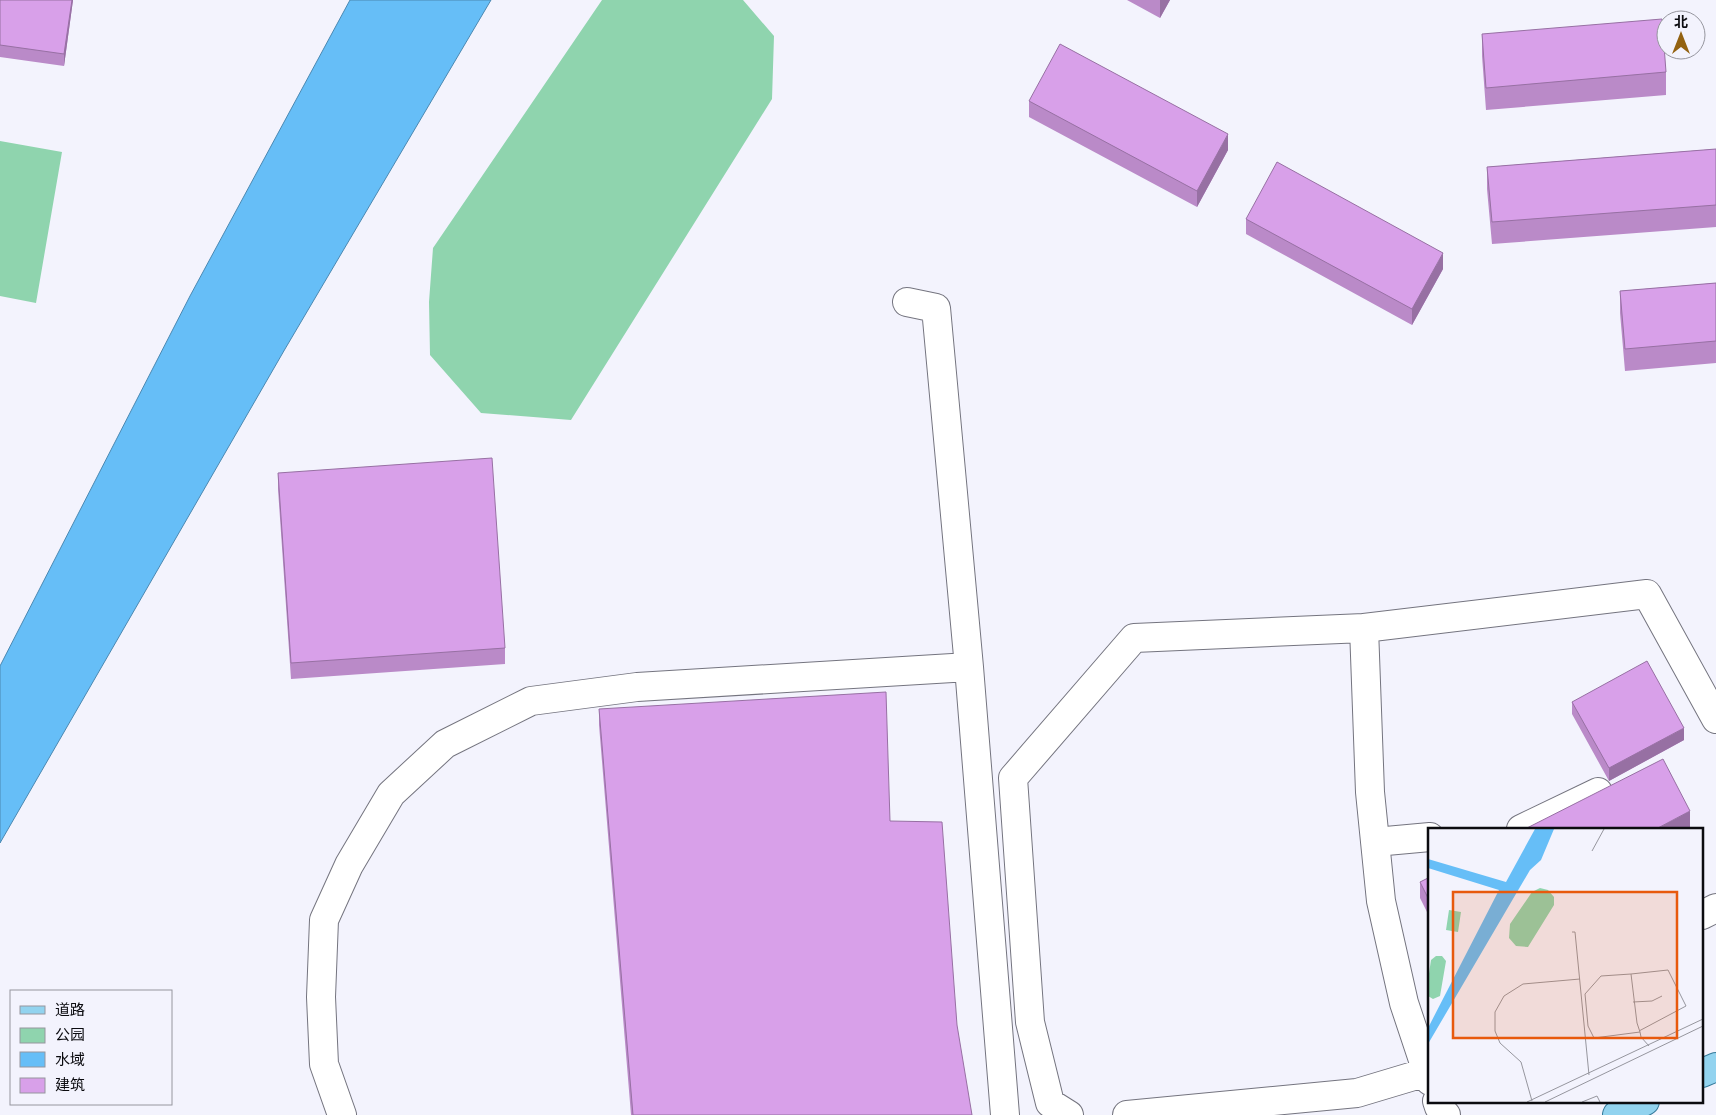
<svg xmlns="http://www.w3.org/2000/svg" width="1716" height="1115" font-family="'Exo 2','Noto Sans SC',sans-serif">
<style>
.green{fill:#8fd4ae}
.water{fill:#66bef7;stroke:#4b88b1}
.lines{fill:none;stroke-linecap:round;stroke-linejoin:round}
.street-casing{stroke:#74747f;stroke-width:30}
.primary-casing{stroke:#347a9a;stroke-width:30}
.street{stroke:#fff;stroke-width:28}
.primary{stroke:#92d3ef;stroke-width:28}
.wall{fill:#ba8ac8}
.shaded-wall{fill:#9770a3}
.building{fill:#d8a0e9;stroke:#9770a3}
.inset-road{fill:none;stroke:#96969e;stroke-width:1}
.view{fill:#e8590c;fill-opacity:0.15;stroke:#e8590c;stroke-width:2.5}
.inset-edge{fill:none;stroke:#0b0b0f;stroke-width:2.5}
</style>
<rect width="100%" height="100%" fill="#f3f3fd"/>
<path class="green" d="M602 0H743L774 36 772 99 571 420 481 413 430 355 429 302 433 248Z
M0 141 62 152 36 303 0 296Z"/>
<path class="water" d="M350 0H491L285 349 0 843V666L190 296Z"/>
<g class="lines">
<g class="street-casing">
<path id="street" d="M907 302 936 308 969 667 1005 1115
M1521 829 1598 792
M1375 842 1430 837
M1702 915 1716 908
M1430 1081 1404 1003 1381 901 1370 792 1364 628 1647 594 1716 719
M1437 1101 1439 1107 1446 1115
M342 1115 324 1064 321 997 324 920 349 865 391 794 445 744 531 701 637 687 969 667
M1069 1115 1050 1103 1030 1022 1013 778 1134 638 1364 628
M1127 1115 1357 1093 1427 1072"/>
</g>
<g class="primary-casing">
<path id="primary" d="M1702 1073 1716 1067
M1617 1115 1645 1101"/>
</g>
<use href="#street" class="street"/>
<use href="#primary" class="primary"/>
</g>
<path class="wall" d="M0 0H73L64 66 0 57Z
M1127 0H1170L1160 18Z
M1482 34 1666 72V95L1486 110 1482 56Z
M1029 101 1228 150 1197 207 1029 117Z
M1716 149V227L1492 244 1487 189V167Z
M1246 219 1443 269 1412 325 1246 234Z
M1716 283V363L1625 371 1620 313V291Z
M278 473 505 648V664L291 679 278 489Z
M1572 702 1684 740 1609 781 1572 714Z
M599 709 890 821 972 1115H631L599 725Z
M1430 877V918L1420 898V882Z"/>
<path class="shaded-wall" d="M72 0H73L64 66V54Z
M1160 0H1170L1160 18Z
M1228 134V150L1197 207V191Z
M1443 253V269L1412 325V309Z
M1684 728V740L1609 781V768Z
M1690 811V827L1687 829H1656Z"/>
<path class="building" d="M0 0H72L64 54 0 45Z
M1662 19 1666 72 1486 88 1482 34Z
M1060 44 1228 134 1197 191 1029 101Z
M1716 149V205L1492 222 1487 167Z
M1277 162 1443 253 1412 309 1246 219Z
M1716 283V341L1625 349 1620 291Z
M492 458 505 648 291 663 278 473Z
M1647 661 1684 728 1609 768 1572 702Z
M886 692 890 821 942 822 957 1025 972 1115H633L599 709Z
M1663 759 1690 811 1656 829H1525Z
M1430 877V902L1420 882Z"/>
<g transform="translate(1428 828)">
<rect width="275" height="275" fill="#f3f3fd"/>
<path d="M112 60 120 62 126 69V77L100 119 88 118 81 110 82 96 104 64ZM21 82 33 84 30 104 18 102ZM8 128H14L18 133 12 168 5 171 0 168V152L3 132Z" fill="#8fd4ae"/>
<path d="M107 1H126L113 32 102 42 0 216V200L71 62 0 40V31L78 54Z" fill="#66bef7"/>
<path class="inset-road" d="M164 23 176 1M144 104H147L161 247M203 146 173 148 157 166 160 198 166 210 212 204M205 174 224 173 234 168M211 203 258 178 240 142 203 146 209 195 212 204 213 209 221 218M104 273 93 234 72 215 67 203V184L76 168 95 156 152 151M99 274 275 191M117 274 275 198M154 274 169 268 172 274"/>
<path class="view" d="M25 64H249V210H25Z"/>
<rect width="275" height="275" class="inset-edge"/>
</g>
<rect x="10" y="990" width="162" height="115" fill="#f3f3fd" stroke="#96969e"/>
<rect x="20" y="1006" width="25" height="8" fill="#92d3ef" stroke="#96969e"/>
<text x="55" y="1015" font-size="15" fill="#0b0b0f">道路</text>
<rect x="20" y="1028" width="25" height="15" fill="#8fd4ae" stroke="#96969e"/>
<text x="55" y="1040" font-size="15" fill="#0b0b0f">公园</text>
<rect x="20" y="1052" width="25" height="15" fill="#66bef7" stroke="#96969e"/>
<text x="55" y="1065" font-size="15" fill="#0b0b0f">水域</text>
<rect x="20" y="1078" width="25" height="15" fill="#d8a0e9" stroke="#96969e"/>
<text x="55" y="1090" font-size="15" fill="#0b0b0f">建筑</text>
<g transform="translate(1681 35)"><circle r="24" fill="#f3f3fd" stroke="#96969e"/>
<path d="M0-4L9 19L0 12L-9 19Z" fill="#936211"/>
<text y="-8" font-size="14" font-weight="bold" text-anchor="middle" fill="#0b0b0f">北</text>
</g>
</svg>
